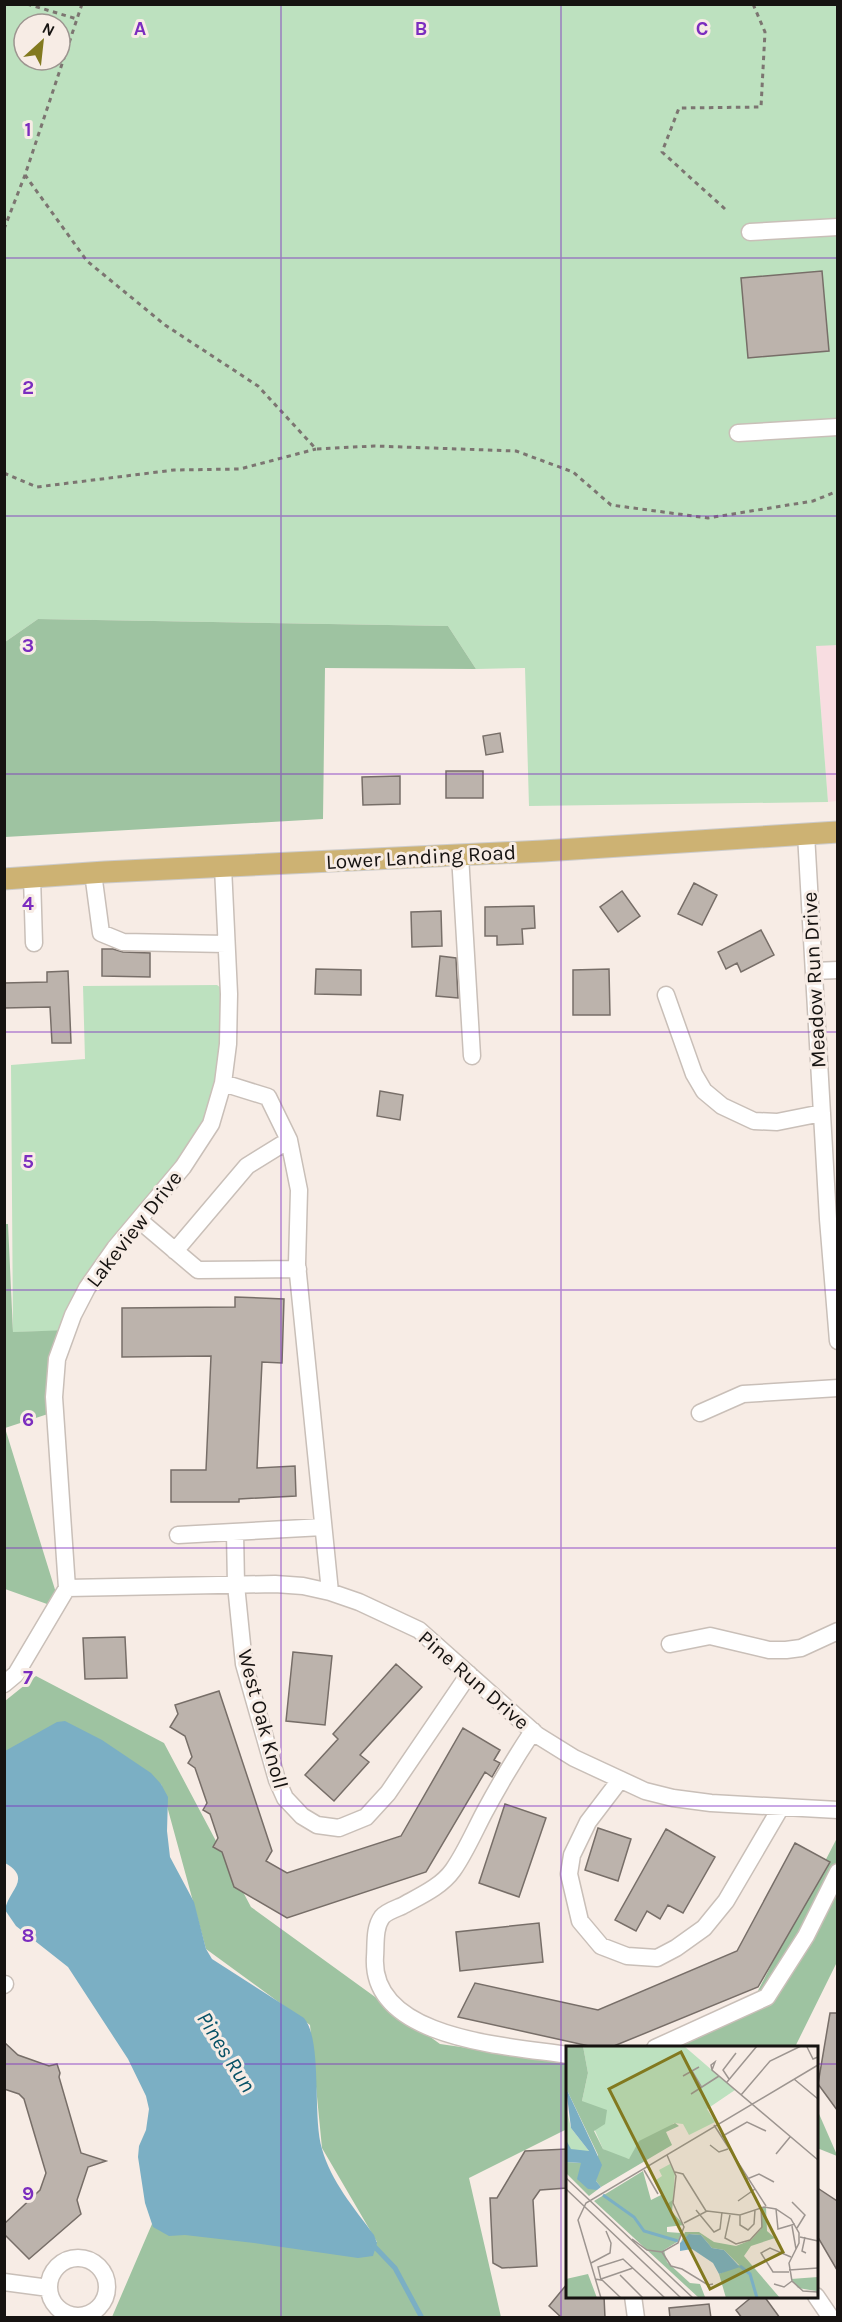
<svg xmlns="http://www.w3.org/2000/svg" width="842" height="2322" font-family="Karla,sans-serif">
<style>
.industrial{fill:#f8dde1}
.green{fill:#bde1bf;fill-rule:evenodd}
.forest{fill:#9ec3a1}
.water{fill:#7bafc4}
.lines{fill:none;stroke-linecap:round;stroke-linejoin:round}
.stream{stroke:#7bafc4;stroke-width:5}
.building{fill:#bcb3ac;stroke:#776e68;stroke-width:1.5}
.minor-casing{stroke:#c9bfb8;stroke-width:19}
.major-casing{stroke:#cccbcb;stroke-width:23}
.path{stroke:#7c7571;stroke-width:3;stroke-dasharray:4.5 4.5;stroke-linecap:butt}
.minor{stroke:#fff;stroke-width:16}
.major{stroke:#cdb273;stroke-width:21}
.grid{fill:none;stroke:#7b2cbf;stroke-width:1.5;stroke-opacity:0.55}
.labels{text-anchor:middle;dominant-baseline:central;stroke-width:6;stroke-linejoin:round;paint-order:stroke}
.street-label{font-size:21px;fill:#161311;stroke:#f7ece5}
.water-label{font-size:22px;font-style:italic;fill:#065166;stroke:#f7ece5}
.inset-river{fill:none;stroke:#7bafc4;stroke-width:3}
.inset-road{fill:none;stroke:#9d9590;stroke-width:1.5}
.view{fill:#82791f;fill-opacity:0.15;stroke:#82791f;stroke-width:3}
.inset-edge{fill:none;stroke:#161311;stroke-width:3}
.grid-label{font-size:20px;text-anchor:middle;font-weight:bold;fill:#7b2cbf;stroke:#f7ece5;stroke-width:6;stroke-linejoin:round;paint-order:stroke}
</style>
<rect width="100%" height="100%" fill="#f7ece5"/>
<path class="industrial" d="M816 645H837V801L828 802Z"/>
<path class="green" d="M5 5H837L838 645 816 646 828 802 529 806 525 668 476 669 448 626 38 619 5 642ZM24 24H60V60H24Z
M217 985 229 994 211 1124 115 1248 68 1331 13 1332 11 1065 85 1059 83 986Z"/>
<path class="forest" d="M38 619 448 626 476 669 325 668 323 819 5 837V642Z
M4 1224H8L13 1332 70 1330 51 1413 5 1428 61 1609 5 1589Z
M36 1676 164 1743 251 1907 440 2044 567 2062V2129L469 2178 501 2317H112L152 2224 377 2242 322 2148 310 2025 206 1949 161 1784 5 1752V1701Z
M837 1838V1962L795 2047 654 2048 748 2010Z
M816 2107 837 2155V2156L817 2148Z"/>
<path class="water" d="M65 1721 102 1740 151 1773 161 1784 168 1797 167 1831 170 1857 194 1902 206 1949 212 1959 304 2018C323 2041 312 2115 322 2149 331 2181 354 2208 374 2235L377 2243 373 2256 358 2258 254 2243 185 2235 169 2236 153 2227 145 2203 138 2157 139 2146 146 2130 149 2109 146 2096 128 2059 68 1967 16 1926 5 1910C8 1890 33 1879 5 1863V1751L57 1722Z"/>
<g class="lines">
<path class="stream" d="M373 2245 395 2268 422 2318"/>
</g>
<path class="building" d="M822 271 829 351 748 358 741 278Z
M500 733 503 752 486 755 483 736Z
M446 771H483V798H446Z
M400 776V804L363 805 362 777Z
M694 883 717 895 702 925 678 914Z
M622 891 640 916 618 932 600 907Z
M534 906 535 928 522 929 523 944 497 945V936H485V907Z
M441 911 442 946 412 947 411 912Z
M761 930 774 955 741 972 737 963 726 969 718 952Z
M102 949H113L123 952 150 953V977L102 976Z
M440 956 456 958 458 998 436 996Z
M316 969 361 970V995L315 994Z
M609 969 610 1015H573V970Z
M68 971 71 1043H52L50 1007 4 1008V983L47 982V972Z
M380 1091 403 1095 400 1120 377 1116Z
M235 1297 284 1299 282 1363 262 1362 257 1468 295 1466 296 1496 239 1499V1502H171V1470H206L211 1356 122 1357V1308L235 1307Z
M125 1637 127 1678 85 1679 83 1638Z
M293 1652 332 1656 325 1725 286 1721Z
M396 1664 422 1687 360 1755 369 1762 334 1801 305 1775 338 1739 333 1734Z
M219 1691 272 1851 266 1861 287 1873 401 1836 463 1728 500 1750 494 1760 500 1763 492 1777 485 1772 426 1872 287 1918 234 1887 222 1852 213 1847 218 1838 210 1814 203 1810 207 1803 195 1768 188 1763 192 1757 185 1736 170 1727 178 1714 175 1705Z
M505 1804 546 1818 519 1897 479 1883Z
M598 1828 631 1839 618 1881 585 1870Z
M666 1829 715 1857 683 1913 668 1905 660 1919 647 1911 636 1931 615 1920Z
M795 1843 830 1862 758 1987 609 2048H598L458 2017 475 1983 598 2010 737 1951Z
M539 1923 543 1962 460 1971 456 1932Z
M830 2013H837V2110L818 2084Z
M4 2042 18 2055 49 2066 57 2064 60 2073 59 2077 81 2153 106 2161 88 2167 77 2200 81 2214 29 2259 4 2234V2224L40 2190 46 2173 24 2099 19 2094 4 2089Z
M567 2149V2188L540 2190 533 2200 537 2266 502 2268 493 2263 490 2198H497L525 2151Z
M816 2187 837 2201V2270L816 2234Z
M567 2284V2296H604L605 2318H562L549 2306Z
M753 2296H764L780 2318H742L736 2310Z
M709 2304 711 2318H670L669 2308Z"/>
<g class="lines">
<g class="minor-casing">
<path id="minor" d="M750 232 838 227
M738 433 838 427
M806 834 828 1219 838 1341
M460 855 472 1056
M93 873 101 933 123 942 226 944
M32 877 34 943
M814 971 838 970
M666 995 694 1074 704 1091 722 1106 754 1121 777 1122 822 1113
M223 1083 268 1097 289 1140 299 1190 297 1264 330 1592
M139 1220 198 1270 298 1269
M175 1251 247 1166 289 1140
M700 1413 743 1394 838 1388
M235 1532 236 1585 244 1664 277 1780 285 1798 302 1816 317 1825 339 1828 366 1817 388 1793 469 1674
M178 1535 323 1527
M67 1588 275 1584 303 1586 330 1592 359 1602 419 1630 537 1735 574 1758 645 1791 673 1798 711 1803 838 1810
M670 1644 710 1636 769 1650H786L801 1648 838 1631
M4 1684 16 1674 67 1588 54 1397 57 1359 73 1315 87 1288 115 1248 183 1167 211 1124 223 1083 228 1044 229 994 223 867
M533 1731C515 1758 499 1785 484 1813 474 1832 465 1853 453 1870 441 1887 420 1896 402 1906 395 1909 386 1912 382 1917 374 1928 376 1944 375 1957 370 2040 510 2046 568 2055
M620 1780 588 1822 572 1855 569 1874 580 1921 601 1946 627 1956 657 1958 676 1948 704 1928 726 1901 781 1807
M4 1985 5 1984
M655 2048 767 1997 806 1936 838 1872
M49 2287a29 29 0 1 1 58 0a29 29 0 1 1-58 0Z
M4 2282 49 2288
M633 2296 636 2318
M816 2296 831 2318"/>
</g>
<g class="major-casing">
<path id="major" d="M4 879 105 872 543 851 838 832"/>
</g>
<path class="path" d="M27 4 77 19
M82 4 25 175 87 261 165 325 258 386 316 449 374 446 516 451 573 472 611 505 708 518 813 501 838 491
M725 209 662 152 679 108 761 107 765 32 753 4
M4 229 25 175
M4 473 37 487 174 470 240 469 316 449"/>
<use href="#minor" class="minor"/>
<use href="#major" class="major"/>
</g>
<path class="grid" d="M281 4V2318M561 4V2318M4 258H838M4 516H838M4 774H838M4 1032H838M4 1290H838M4 1548H838M4 1806H838M4 2064H568M816 2064H838"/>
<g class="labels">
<g class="street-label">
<text transform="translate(421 857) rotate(-3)">Lower Landing Road</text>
<text transform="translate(814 980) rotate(-93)">Meadow Run Drive</text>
<text transform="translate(134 1229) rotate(-52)">Lakeview Drive</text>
<text transform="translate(474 1680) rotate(41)">Pine Run Drive</text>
<text transform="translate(263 1719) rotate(75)">West Oak Knoll</text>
</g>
<g class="water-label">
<text transform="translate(226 2052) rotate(58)">Pines Run</text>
</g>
</g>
<g transform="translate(566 2046)">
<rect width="252" height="252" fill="#f7ece5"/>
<path d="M17 0H118L169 44 141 63 149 76 123 89 117 78 108 77 63 113 52 111 37 103 16 55 22 27ZM0 61 5 82 23 105 21 107 4 103 0 94ZM104 118 109 126 107 155 102 157 90 134 96 130 93 124Z" fill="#bde1bf"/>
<path d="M0 0H17L22 27 16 55 41 64 39 78 28 85 37 103 63 113 73 95 109 77 113 80 100 86 106 99 35 141 30 135 32 109 0 42ZM0 116 15 117 31 144 23 150 0 127ZM77 125 85 154 97 148 102 157 107 154 106 166 118 179 101 181V186L115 187 113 194 107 193 111 196 98 204 101 216 124 237 134 238 139 251 145 252H133L28 155ZM200 161 201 185 209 192 185 200 178 210 214 252H160L153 228 173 219 158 204 146 202 135 189 124 188 115 196 119 186H133L148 196 170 200 185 194 195 183V162ZM22 228 31 252H0V233ZM252 231V252L250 245 232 242 225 233Z" fill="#9ec3a1"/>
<path d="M0 42 36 119 30 135 35 141 31 144 22 143 11 133 15 117 0 116V94L5 103 23 105 5 82ZM123 188 135 189 146 202 158 204 174 221 153 228 147 217 126 203 114 205V197Z" fill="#7bafc4"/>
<path class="inset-river" d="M37 149 68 171 78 185 112 195M174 220 184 228 191 252"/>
<path class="inset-road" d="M241 1 247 13 252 11M146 24 149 16 145 19 146 24 252 114M126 25 136 42M117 30 133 21M163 33 157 24 170 7M228 33 252 53M161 36 191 0M125 48 153 30M175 49 204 15 235 0M148 79 200 160M155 91 181 76 200 85M144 99 153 106 162 103M210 108 224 91M101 109 110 130 107 157 118 181 112 197 96 206 105 220 116 223 142 239 147 238M78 124 92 148M109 126 117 128 140 165M0 132 127 252M181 133 193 128 208 136M0 143 115 252M172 155 189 143M226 156 239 169 231 182M210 163 212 183 229 178M130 164 148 186 154 183 156 166M164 169 159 192 170 198 184 194 196 181 195 162M174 169V179L182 184 188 178 189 164M118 177 141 165 174 169 198 161 210 163 225 173 233 187V197L223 217 226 235 237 245 252 246M226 180 230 203M234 191 252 195M239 191 236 205 240 207M66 193 81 204 96 206M25 217 44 207 45 197 40 185M223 224 252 222M223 226H207L195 207 204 202 225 211M54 229 77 252M29 233 35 234 32 221 57 213 99 252M35 233 67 222M35 233 55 252M208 238 218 241 226 235M35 252 12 174 20 157 252 19"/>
<path class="view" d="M115 6 217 206 144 243 43 43Z"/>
<rect width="252" height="252" class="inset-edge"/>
</g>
<g class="grid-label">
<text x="140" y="35">A</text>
<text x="421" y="35">B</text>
<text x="702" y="35">C</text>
<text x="28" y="136">1</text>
<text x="28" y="394">2</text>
<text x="28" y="652">3</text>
<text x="28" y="910">4</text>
<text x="28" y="1168">5</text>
<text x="28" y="1426">6</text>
<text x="28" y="1684">7</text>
<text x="28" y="1942">8</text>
<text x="28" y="2200">9</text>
</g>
<rect width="842" height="2322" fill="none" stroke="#161311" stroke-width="12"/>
<g transform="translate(42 42) rotate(27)"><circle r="28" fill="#f7ece5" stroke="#9d9590" stroke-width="1.5"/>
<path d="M0-4.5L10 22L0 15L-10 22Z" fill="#82791f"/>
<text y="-9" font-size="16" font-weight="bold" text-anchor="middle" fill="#161311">N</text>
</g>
</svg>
